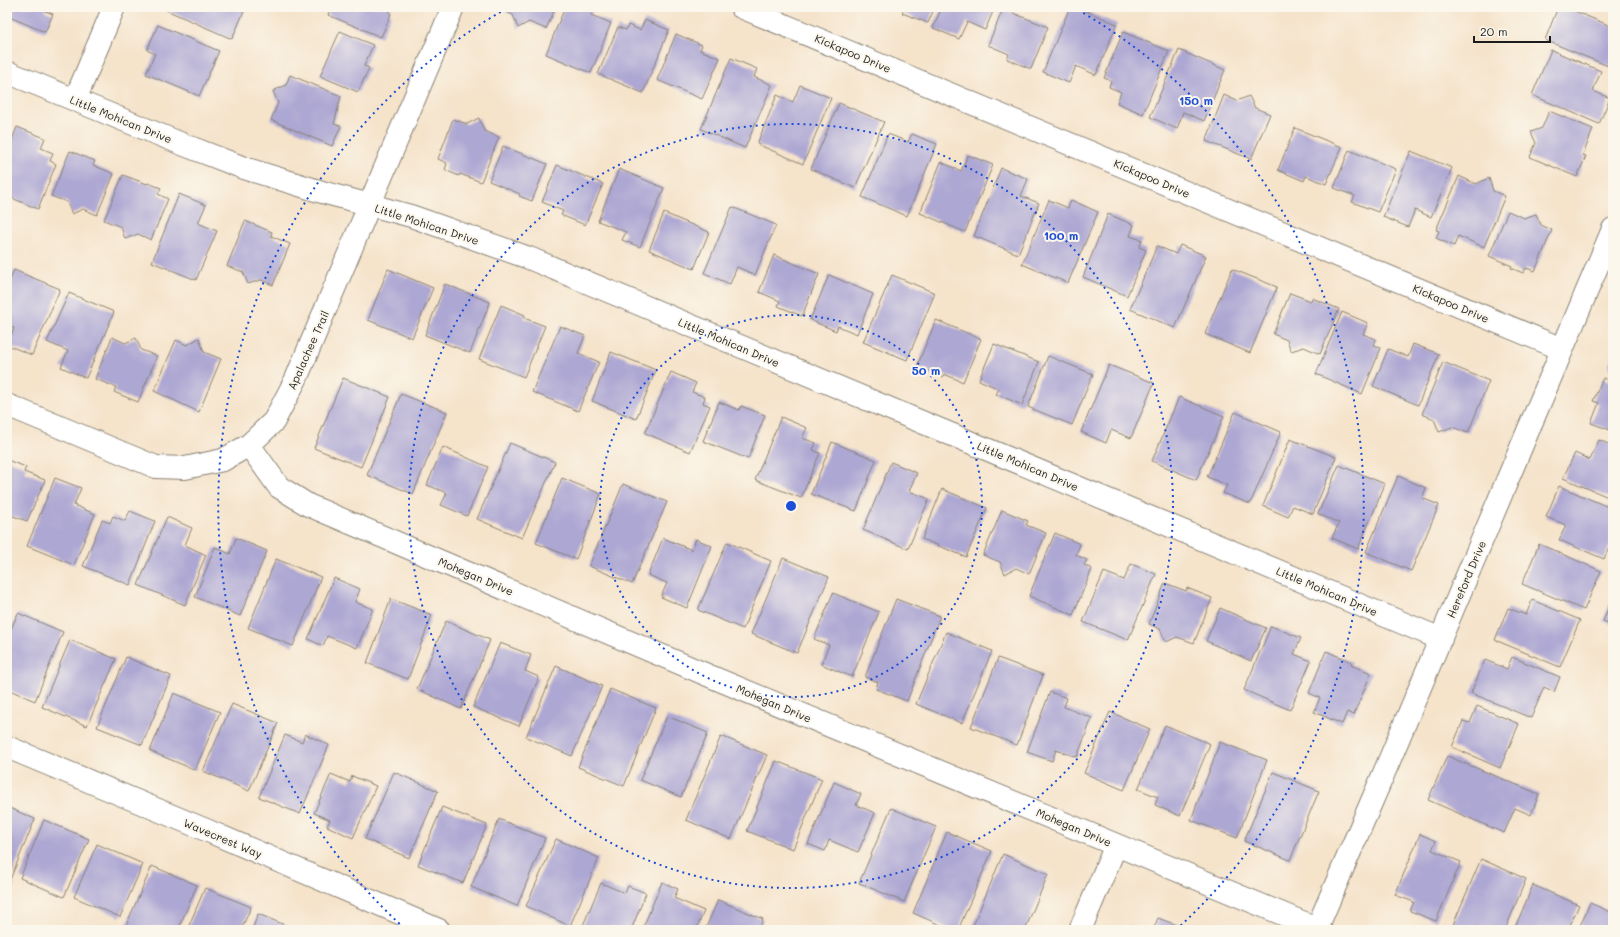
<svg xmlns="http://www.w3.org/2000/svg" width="1620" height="937" font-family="Mali,sans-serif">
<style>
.building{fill:#ada7d3}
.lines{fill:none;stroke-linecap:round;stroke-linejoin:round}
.minor-casing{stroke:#888073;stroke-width:24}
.minor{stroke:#fff;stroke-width:22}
.ring{fill:none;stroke:#1d4ed8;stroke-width:2;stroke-dasharray:2 4}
.labels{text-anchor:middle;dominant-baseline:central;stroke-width:4;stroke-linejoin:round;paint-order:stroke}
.street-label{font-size:11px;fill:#1c1c1c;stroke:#fbf7ec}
.centre{fill:#1d4ed8;stroke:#fbf7ec;stroke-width:2}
.ring-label{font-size:12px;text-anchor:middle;font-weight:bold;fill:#1d4ed8;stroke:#fbf7ec;stroke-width:4;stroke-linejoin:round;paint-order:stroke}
</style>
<rect width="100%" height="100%" fill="#fbf7ec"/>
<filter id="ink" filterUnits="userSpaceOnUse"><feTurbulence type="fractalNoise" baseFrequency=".025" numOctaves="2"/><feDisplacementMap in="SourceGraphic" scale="8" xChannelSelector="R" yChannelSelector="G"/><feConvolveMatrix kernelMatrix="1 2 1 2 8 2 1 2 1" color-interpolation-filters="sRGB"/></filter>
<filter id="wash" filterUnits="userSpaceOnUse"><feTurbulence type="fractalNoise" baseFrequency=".012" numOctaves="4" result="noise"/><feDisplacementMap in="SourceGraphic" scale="16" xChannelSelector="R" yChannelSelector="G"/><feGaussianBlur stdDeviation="0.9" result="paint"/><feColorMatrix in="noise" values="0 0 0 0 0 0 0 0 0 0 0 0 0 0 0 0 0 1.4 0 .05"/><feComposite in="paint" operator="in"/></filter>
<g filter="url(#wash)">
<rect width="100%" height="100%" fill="#f5e3ca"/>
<g id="blocks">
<path class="building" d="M7 7H47L45 11 53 14 45 32 7 16Z
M167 7H246L232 39 166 10Z
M331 7H392L389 13 391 14 381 37 328 15Z
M501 7H556L546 29 529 22 518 28 513 15 500 9Z
M565 7H594L591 15 611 23 591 73 546 54Z
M904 7H935L928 23 902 13Z
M942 7H995L985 30 967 22 959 39 933 28Z
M1070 7H1076L1117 24 1096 75 1076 66 1069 83 1043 72Z
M1558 7H1565L1613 27V68L1545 40Z
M1003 9 1048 27 1031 69 1007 59 1009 54 988 45Z
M645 20 669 30 643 93 598 74 618 27 626 30 628 25 640 30Z
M158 25 219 51 199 96 146 74 155 54 147 50Z
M340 31 373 45 364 66 369 68 358 92 320 76Z
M1123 32 1169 51 1143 114 1117 103 1121 92 1109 87 1111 81 1104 78Z
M676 34 702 45 700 50 720 58 702 99 657 80Z
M1179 50 1225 70 1204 121 1183 112 1177 129 1150 117Z
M1551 50 1601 71 1593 91 1610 98 1599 124 1532 95Z
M731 58 757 69 754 77 772 85 745 148 701 129Z
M290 75 341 96 334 124 341 126 332 146 271 120 278 103 273 91 286 85Z
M800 85 831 98 803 164 757 144 777 95 793 102Z
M1224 95 1237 101 1249 96 1255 108 1270 114 1251 159 1206 141Z
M839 103 884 122 855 188 811 169Z
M1549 111 1593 129 1583 155 1586 156 1577 177 1530 157 1536 143 1531 132 1542 128Z
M479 118 484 131 499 137 481 182 460 174 459 176 445 170 447 163 438 159 453 119 467 124Z
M17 127 45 138 41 148 53 153 50 161 56 164 38 209 7 196V152Z
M1295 128 1342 147 1326 184 1306 176 1304 181 1278 170Z
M888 134 908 142 912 134 937 144 907 216 862 197Z
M503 146 547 164 532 201 519 196 520 194 489 181Z
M1349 150 1396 169 1378 212 1352 202 1355 196 1334 188Z
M70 151 95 161 93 165 114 174 97 215 83 209 72 214 67 202 51 196Z
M1411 151 1452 168 1431 217 1415 210 1408 227 1383 217Z
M968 155 993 165 965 232 920 213 941 162 961 171Z
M557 165 603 184 585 225 561 215 563 211 542 202Z
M1001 168 1028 179 1021 196 1039 203 1018 254 974 236Z
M619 169 664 188 640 247 622 240 626 232 598 221Z
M123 175 147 184 148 183 161 188 158 194 168 199 151 240 138 234 125 239 121 227 104 220Z
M1459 176 1476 184 1489 178 1493 191 1505 196 1484 247 1458 236 1454 246 1436 238 1439 231 1436 230Z
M179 194 206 205 198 223 217 231 196 280 152 262Z
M1049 200 1068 208 1071 200 1098 212 1068 283 1022 264Z
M732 207 776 225 755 275 737 267 730 284 704 273Z
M1508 211 1524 218 1536 214 1541 225 1552 230 1535 271 1526 268 1523 273 1511 268 1512 266 1489 256Z
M664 213 709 232 694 269 649 250Z
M1108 214 1134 225 1130 236 1142 240 1139 247 1146 250 1127 296 1083 277Z
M245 221 272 232 271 236 290 244 273 285 261 280 248 284 243 272 227 266Z
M1180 245 1206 256 1175 328 1130 309 1157 246 1176 254Z
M774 255 819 274 802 316 778 306 780 301 759 292Z
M388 269 433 288 412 338 368 320Z
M1232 269 1277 287 1250 353 1205 334Z
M14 270 60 289 32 355 7 345 14 328 7 325V287Z
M829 275 873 294 857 334 838 326 836 331 810 320Z
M892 275 935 293 907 360 863 342Z
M445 284 490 302 470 353 425 335Z
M69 293 114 312 86 378 61 367 68 351 47 342Z
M1290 293 1311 301 1312 298 1339 309 1320 354 1304 347 1291 351 1287 340 1273 334Z
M501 305 525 315 524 318 545 326 524 377 479 359Z
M1342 312 1368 323 1363 334 1376 339 1374 345 1381 348 1362 394 1316 374Z
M936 320 981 339 963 382 944 374 943 377 917 366Z
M560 326 585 336 578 353 599 362 578 411 532 392Z
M112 337 125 343 136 338 141 350 157 356 138 402 114 392 116 387 95 379Z
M199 338 204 352 221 359 199 412 154 391 176 340 187 345Z
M994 344 1039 362 1022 405 996 394 999 389 979 380Z
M1413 344 1439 354 1418 405 1373 386 1388 349 1408 357Z
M611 352 656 370 636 419 592 401Z
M1613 354V369L1608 367Z
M1048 356 1093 374 1072 425 1028 407Z
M1443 362 1489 381 1468 433 1452 427 1439 432 1434 419 1422 414Z
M1109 365 1154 383 1131 438 1111 430 1106 443 1081 432Z
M671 372 696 383 692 392 705 397 703 403 710 406 690 452 645 433Z
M343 378 390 397 361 467 314 448Z
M1603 378 1613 382V431L1591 423 1599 403 1593 401Z
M401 394 447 412 413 494 367 475Z
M1179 397 1224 416 1196 480 1152 461Z
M719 402 739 410 741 406 765 415 748 459 703 441Z
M1235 412 1281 432 1250 504 1223 493 1227 485 1207 477Z
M781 417 807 428 802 438 816 443 813 450 820 453 801 498 755 480Z
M1290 439 1336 457 1313 514 1293 506 1288 517 1263 506Z
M1599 440 1613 446V499L1563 478 1575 453 1590 460Z
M832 442 876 460 856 511 811 494Z
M510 443 555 462 522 538 477 519Z
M443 447 488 467 467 516 441 505 447 493 427 485Z
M7 460 26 467 24 472 45 480 27 521 13 516 7 519Z
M891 462 917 473 909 491 929 499 908 549 863 530Z
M1339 465 1385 484 1358 549 1332 538 1339 523 1318 514Z
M1398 476 1426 488 1422 498 1439 505 1411 571 1366 552Z
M55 478 81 488 74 505 95 514 74 565 27 546Z
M562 478 601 494 576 559 536 543Z
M623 484 667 502 632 584 589 566Z
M1559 486 1613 509V539L1604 559 1559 540 1566 525 1546 517Z
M942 489 987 508 966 557 922 539Z
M1002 510 1028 521 1026 525 1046 533 1029 574 1016 568 1005 574 1000 562 983 555Z
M130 511 155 521 130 585 83 566 102 520 110 523 113 516 125 521Z
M167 517 192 528 185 545 206 555 185 605 138 585Z
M1055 533 1080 544 1076 555 1087 560 1084 565 1092 569 1073 615 1029 596Z
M236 538 267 551 240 616 195 597 215 547 230 554Z
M663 538 692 550 696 539 712 546 687 608 661 597 667 583 648 575Z
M727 542 771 561 743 629 698 610Z
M1539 544 1601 571 1584 610 1522 584Z
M783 558 829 577 797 653 751 634Z
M276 559 321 577 293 646 248 628Z
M1131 564 1156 574 1128 640 1083 622 1104 572 1124 580Z
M334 578 360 589 355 602 373 609 357 648 327 636 323 646 308 639Z
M1165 583 1186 591 1187 588 1212 598 1194 643 1177 637 1166 642 1160 629 1149 624Z
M833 593 879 612 852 677 821 664 829 645 814 639Z
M391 599 432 615 408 679 367 663Z
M896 599 940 616 907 701 876 689 878 682 865 677Z
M1532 600 1580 620 1560 667 1495 640 1508 608 1526 615Z
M1611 601 1613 602V625L1603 621Z
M1220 608 1266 628 1251 661 1206 641Z
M18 613 63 632 35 701 7 689V638Z
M446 621 490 640 461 709 417 689Z
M1271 626 1301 638 1294 654 1311 661 1290 710 1244 690Z
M946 632 992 651 962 723 916 704Z
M70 640 116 659 87 726 42 707Z
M500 643 531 655 525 671 539 677 519 726 473 707Z
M1326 651 1352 662 1351 665 1371 673 1354 715 1347 712 1342 724 1314 712 1320 698 1309 693Z
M126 657 171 676 142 745 97 727Z
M1512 657 1560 677 1554 692 1544 687 1531 718 1471 693 1485 660 1507 669Z
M998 658 1043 675 1017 745 971 727Z
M556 666 602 686 572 756 526 737Z
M610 689 656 708 624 786 578 767Z
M1050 692 1067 698 1064 707 1092 718 1077 757 1056 750 1052 761 1027 752Z
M174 693 220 712 195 770 150 751Z
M232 704 278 723 249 791 203 771Z
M1477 706 1519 724 1500 768 1452 747 1463 721 1470 723Z
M1110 712 1150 729 1124 790 1084 773Z
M667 716 708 733 681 797 640 780Z
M1165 725 1210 744 1180 816 1155 805 1158 797 1138 789Z
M305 734 329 745 300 814 259 797 285 735 302 742Z
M721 736 767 755 731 839 686 820Z
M1220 742 1267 760 1237 838 1191 820Z
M1447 756 1539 794 1531 815 1515 808 1504 833 1428 800Z
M776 761 822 779 793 849 747 831Z
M394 772 438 791 409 858 365 839Z
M1273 772 1319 791 1290 860 1244 841Z
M331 774 350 782 352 776 376 786 353 838 327 826 330 820 314 813Z
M834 782 861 794 856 805 875 813 858 852 829 840 825 851 808 844Z
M7 807 35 819 7 887Z
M442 807 487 825 463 883 418 865Z
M891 808 936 827 904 902 859 883Z
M499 819 545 838 517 906 471 887Z
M44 820 89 839 64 897 20 878Z
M947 832 992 851 958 930H952L913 913Z
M1420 834 1436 841 1432 850 1461 862 1436 921 1410 911 1414 902 1395 895Z
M556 839 599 858 570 926 526 906Z
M97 844 143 864 120 917 74 897Z
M1003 854 1048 874 1025 930H976L972 928Z
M1481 859 1526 879 1505 930H1459L1452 927Z
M152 866 197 885 178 930H124Z
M662 882 678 889 674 898 704 911 696 930H642Z
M601 883 625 893 628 886 646 893 631 930H581Z
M1533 885 1579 905 1568 930H1514Z
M205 888 251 907 241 930H187Z
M718 900 763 919 759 930H705Z
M1590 903 1613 913V930H1578Z
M258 914 297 930H252Z
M1158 918 1182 927 1181 930H1153Z
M1130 925 1143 930H1129Z"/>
</g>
</g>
<g filter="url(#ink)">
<use href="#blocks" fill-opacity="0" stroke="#888073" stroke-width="1"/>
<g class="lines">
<g class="minor-casing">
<path id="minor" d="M741 7 1562 349
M7 72 182 144 244 168 322 192 411 216 529 258 1441 639
M75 100 114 7
M7 405 156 467 185 468 223 460 249 445 274 421 296 379 453 7
M249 445 279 487 308 505 712 677 1321 930
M7 747 206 830 439 930
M1317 928 1381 780 1613 229
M1080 930 1116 845"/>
</g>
<use href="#minor" class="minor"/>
</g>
</g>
<g class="ring">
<circle cx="791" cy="506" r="191"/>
<circle cx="791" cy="506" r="382"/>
<path d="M404 928A573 573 0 0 1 509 7M1073 7A573 573 0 0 1 1178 928"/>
</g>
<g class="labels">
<g class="street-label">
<text transform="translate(853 53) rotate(23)">Kickapoo Drive</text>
<text transform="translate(121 119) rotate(22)">Little Mohican Drive</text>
<text transform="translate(1152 178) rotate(23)">Kickapoo Drive</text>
<text transform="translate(427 224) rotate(18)">Little Mohican Drive</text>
<text transform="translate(1451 303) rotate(23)">Kickapoo Drive</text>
<text transform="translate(729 342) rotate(23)">Little Mohican Drive</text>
<text transform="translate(308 350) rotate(-66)">Apalachee Trail</text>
<text transform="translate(1028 466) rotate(23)">Little Mohican Drive</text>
<text transform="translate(476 576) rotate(23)">Mohegan Drive</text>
<text transform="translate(1466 579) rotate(-67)">Hereford Drive</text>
<text transform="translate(1327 591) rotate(23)">Little Mohican Drive</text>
<text transform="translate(774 703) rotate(23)">Mohegan Drive</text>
<text transform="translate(1074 827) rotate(23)">Mohegan Drive</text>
<text transform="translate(223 838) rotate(23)">Wavecrest Way</text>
</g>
</g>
<circle cx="791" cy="506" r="6" class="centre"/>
<g class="ring-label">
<text x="1196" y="105">150 m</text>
<text x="1061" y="240">100 m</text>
<text x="926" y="375">50 m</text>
</g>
<rect width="1620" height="937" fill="none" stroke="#fbf7ec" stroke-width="24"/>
<path d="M1474 36v6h76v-6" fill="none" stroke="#1c1c1c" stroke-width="2"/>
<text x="1480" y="36" font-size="12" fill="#1c1c1c" stroke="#fbf7ec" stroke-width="3" paint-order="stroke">20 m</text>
</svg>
